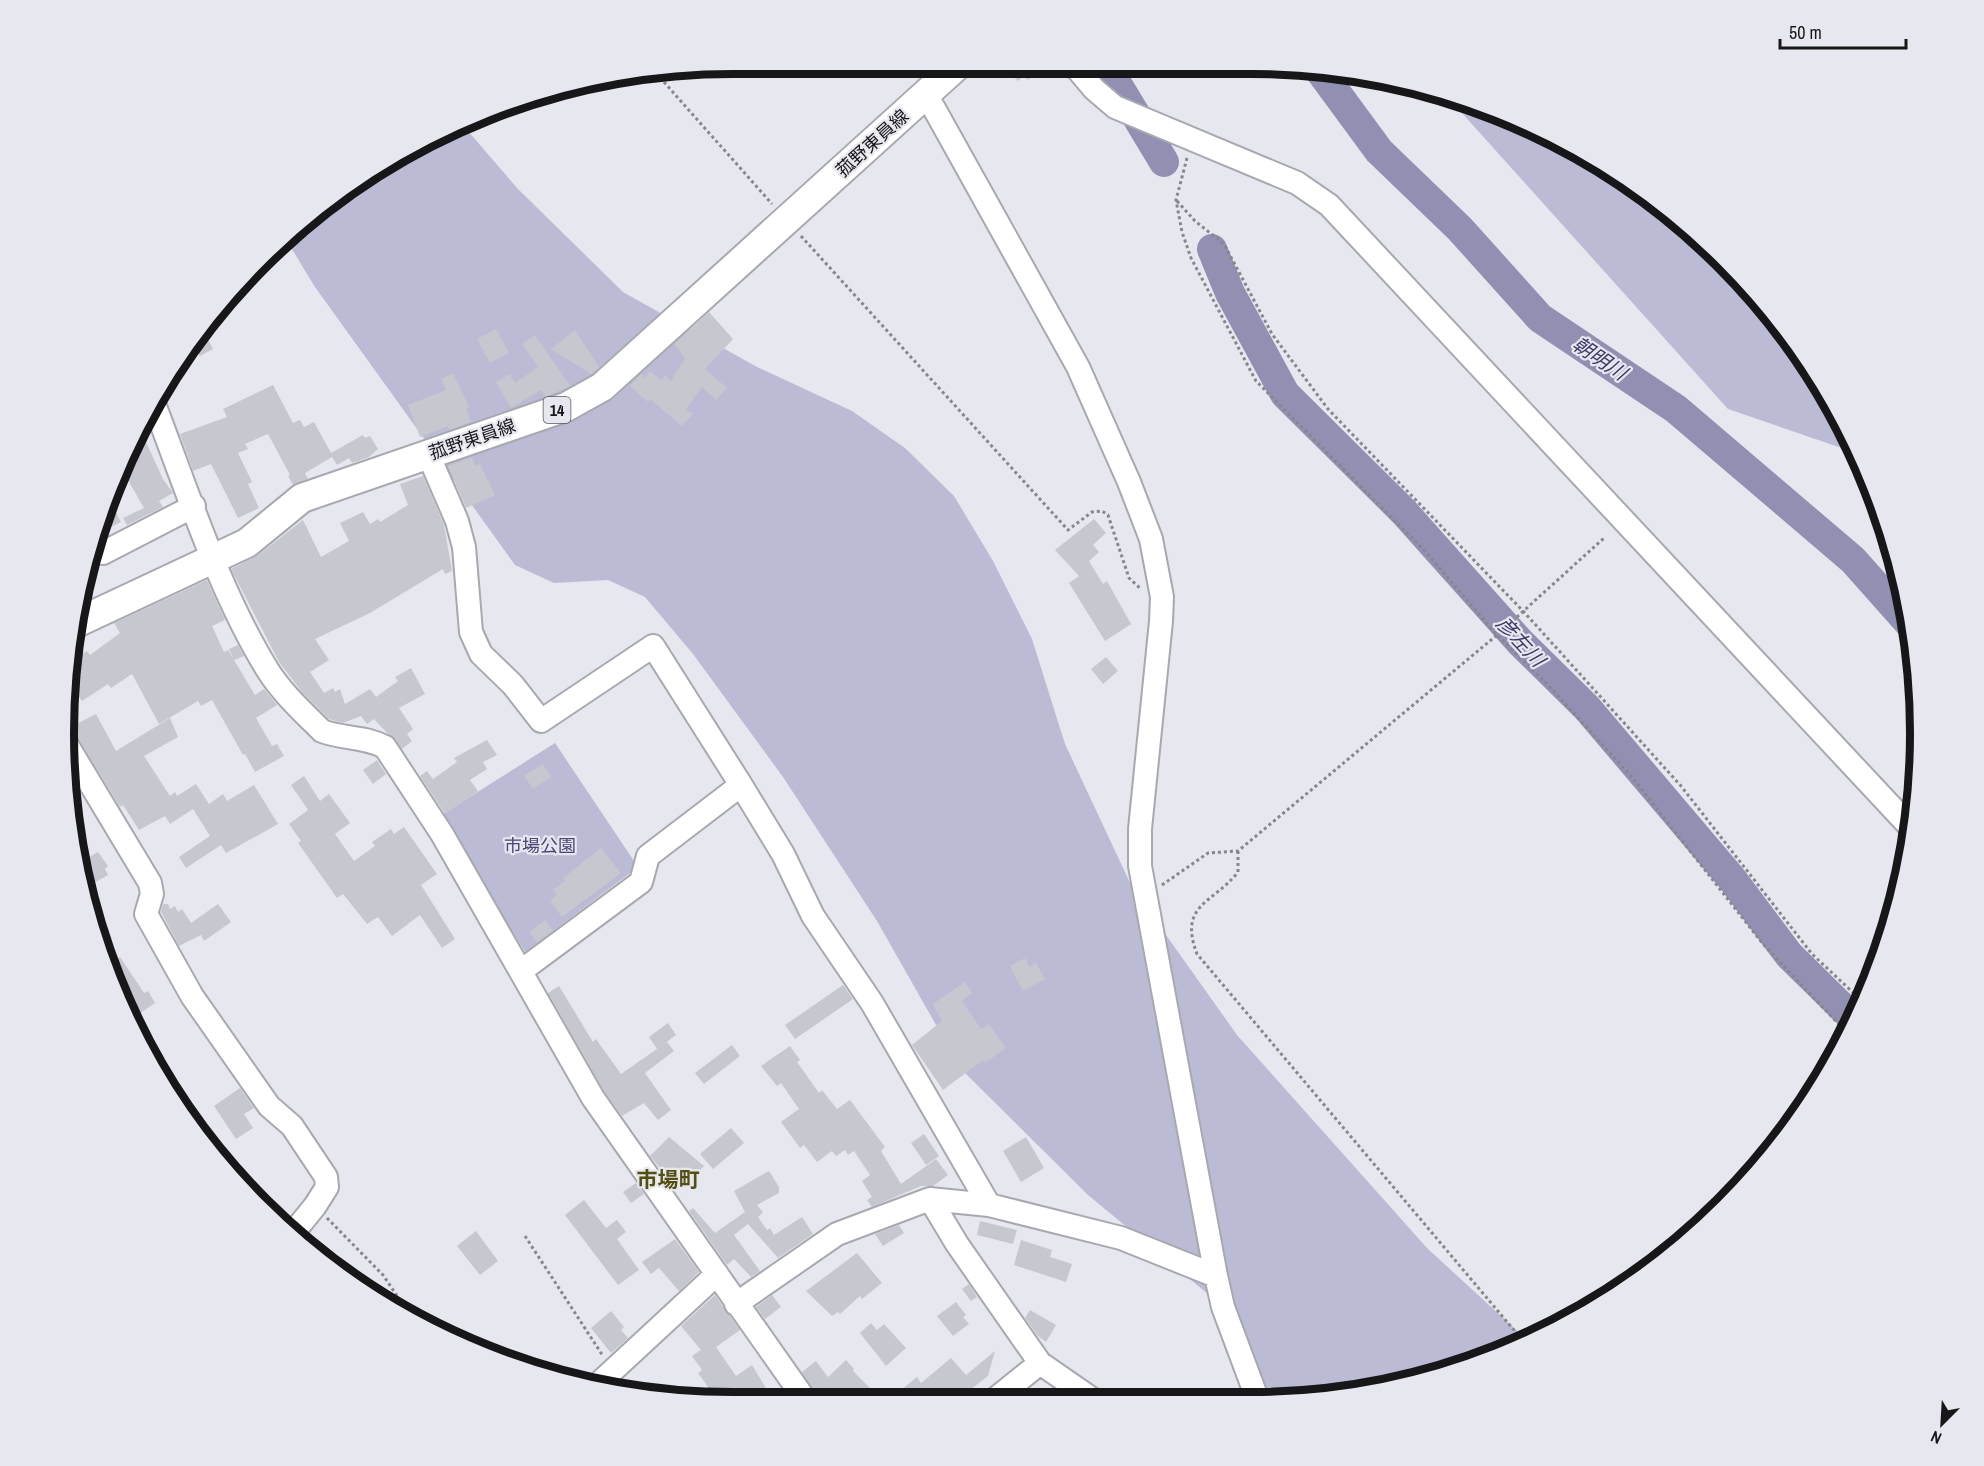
<svg xmlns="http://www.w3.org/2000/svg" width="1984" height="1466" font-family="'Archivo Narrow','Noto Sans JP',sans-serif">
<style>
.green{fill:#bbbbd5}
.lines{fill:none;stroke-linecap:round;stroke-linejoin:round}
.river{stroke:#9190b3;stroke-width:30}
.building{fill:#c7c7cf}
.minor-casing{stroke:#a8a8b0;stroke-width:26}
.major-casing{stroke:#a8a8b0;stroke-width:32}
.path{stroke:#86868b;stroke-width:3;stroke-dasharray:3 3;stroke-linecap:butt}
.minor{stroke:#fff;stroke-width:22}
.major{stroke:#fff;stroke-width:28}
.labels{text-anchor:middle;dominant-baseline:central;stroke-width:4.5;stroke-linejoin:round;paint-order:stroke}
.shield{fill:#e7e7ef;stroke:#555559;stroke-width:1.5}
.shield-label{font-size:16px;font-weight:bold;fill:#171719}
.street-label{font-size:18px;fill:#171719;stroke:#e7e7ef}
.park-label{font-size:18px;fill:#4a4678;stroke:#e7e7ef}
.water-label{font-size:20px;font-style:italic;fill:#3c3868;stroke:#e7e7ef}
.quarter-label{font-size:21px;font-weight:bold;fill:#534f11;stroke:#e7e7ef}
.rim{fill:none;stroke:#171719;stroke-width:8}
</style>
<rect width="100%" height="100%" fill="#e7e7ef"/>
<path class="green" d="M1443 92 1508 114 1623 176 1693 229 1782 325 1852 436 1859 454 1728 409Z
M461 123 518 189 623 292 757 367 852 411 905 448 954 496 993 561 1032 639 1065 744 1132 887 1237 1035 1427 1248 1527 1340 1508 1352 1339 1397 1264 1398 1208 1294 1088 1195 961 1069 877 921 783 777 693 654 645 597 608 580 554 583 515 565 315 287 287 241 361 176 437 132Z
M555 743 638 867 525 952 441 815Z"/>
<g class="lines">
<path class="river" d="M1105 64 1164 162
M1318 68 1379 151 1460 229 1540 318 1676 409 1853 560 1909 623
M1212 249 1230 293 1285 394 1404 512 1520 642 1587 708 1732 879 1789 955 1854 1019"/>
</g>
<path class="building" d="M1000 64H1050L1028 80 1024 76 1018 81Z
M709 312 733 339 705 369 727 388 716 400 702 387 686 409 693 414 682 426 650 399 648 402 630 386 641 374 645 378 650 371 661 380 665 375 671 381 685 358 674 344Z
M496 329 509 353 490 363 477 339Z
M575 330 599 367 591 374 551 349Z
M535 335 570 386 546 397 541 390 511 408 496 382 510 374 515 383 538 367 522 344Z
M207 338 213 349 200 356 193 345Z
M453 373 469 407 466 408 471 422 449 430 448 426 420 437 408 405 446 390 441 379Z
M273 385 293 423 300 420 304 427 314 422 331 453 363 435 365 438 370 436 378 449 369 457 352 463 349 458 337 465 332 457 305 473 308 479 293 485 288 476 290 475 268 434 245 444 248 449 238 453 252 482 248 484 259 508 238 518 211 464 193 471 180 434 227 417 223 409Z
M139 427 163 479 173 493 159 501 163 507 127 525 123 518 144 508 121 468 132 437Z
M472 457 476 466 480 464 495 495 466 508 448 466Z
M423 476 444 525 452 571 445 574 443 569 370 613 315 639 329 660 310 672 324 693 333 688 335 692 340 689 345 704 370 689 376 697 398 681 395 677 411 668 425 694 399 708 413 729 407 734 412 741 402 749 374 719 367 724 361 716 343 723 329 719 302 692 279 662 231 569 257 556 303 520 321 557 349 541 340 523 363 512 370 524 378 519 380 522 408 505 400 484Z
M110 501 121 522 105 530 101 528Z
M1094 519 1106 533 1093 545 1099 552 1089 561 1103 584 1107 581 1131 624 1105 641 1069 583 1079 576 1055 550Z
M207 580 225 620 212 626 224 652 228 650 234 660 229 649 238 645 244 656 234 660 255 695 264 689 277 705 256 718 272 746 277 744 284 756 255 772 245 754 243 755 212 700 201 706 198 701 159 724 132 674 111 688 108 684 82 701 68 680 72 640 82 654 87 651 90 655 120 633 114 623Z
M1106 657 1118 671 1103 684 1091 669Z
M96 714 116 751 170 718 178 737 144 756 170 796 175 792 177 796 196 784 209 804 223 794 227 801 254 785 278 824 226 853 221 845 186 868 179 857 210 836 193 809 170 824 165 816 139 830 123 805 120 807 71 727Z
M487 740 497 755 483 762 487 769 470 780 478 791 445 814 420 776 427 771 433 779 457 762 454 758Z
M377 760 386 774 373 784 363 770Z
M543 764 551 777 533 789 524 776Z
M304 776 320 801 329 794 350 823 335 834 354 861 375 846 372 842 391 829 394 834 404 827 437 874 421 885 455 939 442 948 420 915 392 936 378 917 367 924 343 894 337 898 298 843 301 841 289 824 308 810 291 785Z
M72 779 81 795 68 803 66 783Z
M601 848 621 873 562 917 550 901 557 895 553 890 565 881 563 878Z
M98 852 108 866 105 869 108 875 92 884 80 862Z
M163 904H168L170 909 175 906 178 912 182 909 191 923 218 904 231 922 204 941 201 935 179 946 161 912Z
M545 920 553 930 537 942 529 932Z
M120 957 144 993 148 991 155 1003 136 1016 111 977 108 966Z
M1025 958 1029 967 1036 963 1045 979 1023 991 1010 966Z
M965 982 972 993 962 1001 981 1029 989 1024 1006 1048 985 1063 983 1060 943 1090 912 1045 942 1021 933 1004Z
M843 985 853 999 795 1039 785 1025Z
M559 986 593 1042 596 1039 621 1074 667 1042 674 1051 645 1073 671 1110 658 1120 644 1103 622 1116 604 1091 548 993Z
M668 1023 676 1035 657 1049 649 1037Z
M732 1045 740 1056 704 1084 695 1073Z
M790 1046 800 1060 797 1062 819 1093 822 1090 837 1109 850 1100 885 1147 881 1151 901 1184 936 1159 948 1175 933 1186H921L872 1207 867 1200 872 1197 862 1181 870 1175 854 1151 848 1155 845 1150 836 1156 832 1151 817 1162 804 1145 800 1148 781 1122 799 1109 781 1083 777 1086 761 1066Z
M240 1088 254 1108 244 1114 253 1128 236 1139 214 1106Z
M731 1128 744 1143 713 1169 700 1154Z
M924 1134 939 1156 926 1165 911 1143Z
M669 1137 704 1166 684 1187 670 1173 667 1176 650 1156Z
M1026 1137 1044 1168 1021 1182 1003 1151Z
M769 1171 779 1187V1193L757 1205 763 1212 758 1217 767 1230 770 1228 774 1235 802 1217 813 1234 778 1258 748 1224 734 1235 760 1271 751 1277 734 1259 727 1265 689 1211 693 1208 715 1233 745 1212 734 1191Z
M636 1183 644 1194 631 1203 623 1192Z
M584 1200 606 1228 617 1220 626 1232 617 1239 639 1270 618 1285 565 1215Z
M980 1221 1017 1230 1013 1244 977 1235Z
M899 1225 904 1233 883 1246 875 1234Z
M476 1231 498 1261 480 1275 457 1246Z
M675 1239 699 1272 679 1291 659 1268 651 1274 642 1262Z
M1021 1240 1052 1250 1050 1257 1072 1264 1066 1282 1014 1265Z
M857 1253 882 1283 862 1299 860 1296 840 1314 838 1312 832 1316 806 1291Z
M969 1284 977 1297 971 1301 962 1289Z
M715 1295 740 1330 716 1347 736 1376 752 1365 770 1395 760 1401H718L698 1373 702 1370 692 1356 701 1350 681 1326Z
M772 1295 781 1307 765 1319 756 1307Z
M956 1302 966 1315 963 1317 969 1324 953 1336 937 1316Z
M1030 1310 1056 1325 1046 1342 1038 1336 1025 1318Z
M611 1311 624 1327 621 1330 628 1338 611 1353 591 1328Z
M871 1323 877 1330 884 1324 906 1348 886 1366 860 1333Z
M995 1351 988 1376 970 1390 974 1394 967 1400H910L902 1389 917 1377 921 1383 951 1358 966 1375Z
M846 1360 854 1369 853 1371 882 1400 819 1401 802 1372 816 1361 828 1377Z"/>
<g class="lines">
<g class="minor-casing">
<path id="minor" d="M1073 64 1094 89 1115 107 1297 183 1329 205 1913 830
M926 94 1078 367 1129 482 1151 539 1162 597 1161 621 1140 829V866L1216 1276 1223 1307 1257 1398
M154 404C187 490 219 591 267 669 281 692 303 712 322 731 342 739 365 736 385 747L442 834 593 1098 806 1401
M428 454 457 521 464 547 471 632 481 654 513 685 541 721 653 646 741 785 648 856 641 882 521 971
M97 541 103 553 194 506
M64 740 150 883 152 894 146 914 192 996 269 1106 292 1126 326 1177 327 1187 315 1206 293 1233
M930 1199 957 1244 1040 1363 1092 1399
M989 1205 1121 1238 1216 1276
M736 1304 837 1234 930 1199 989 1205 872 1003 813 916 783 854 741 785
M596 1386 717 1274
M994 1400 1040 1363"/>
</g>
<g class="major-casing">
<path id="major" d="M74 624 247 543 302 498 566 407 602 387 959 64"/>
</g>
<path class="path" d="M656 73 772 204
M1187 158 1176 200 1182 232 1191 258 1256 381 1424 550 1497 635 1548 685 1632 777 1763 944 1847 1033
M1177 201 1195 221 1224 244 1272 334 1328 409 1524 612 1681 786 1812 954 1862 1001
M801 236 1068 530 1092 512 1102 511 1108 515 1129 578 1141 589
M68 810 79 803
M1238 851V872C1213 904 1178 904 1197 954L1524 1342
M1162 885 1208 853 1238 851 1497 635 1604 538
M327 1218 383 1275 412 1318
M525 1236 603 1356
M626 1383 636 1393"/>
<use href="#minor" class="minor"/>
<use href="#major" class="major"/>
</g>
<g class="labels">
<rect class="shield" x="543.5" y="397" width="27" height="26" rx="4.5"/>
<g class="shield-label">
<text x="557" y="410">14</text>
</g>
<g class="street-label">
<text transform="translate(872 143) rotate(-42)">菰野東員線</text>
<text transform="translate(472 439) rotate(-19)">菰野東員線</text>
</g>
<g class="park-label">
<text x="540" y="845">市場公園</text>
</g>
<g class="water-label">
<text transform="translate(1600 358) rotate(34)">朝明川</text>
<text transform="translate(1521 641) rotate(47)">彦左川</text>
</g>
<g class="quarter-label">
<text x="668" y="1179">市場町</text>
</g>
</g>
<path d="M0 0H1984V1466H0ZM733 74H1251A659 659 0 0 1 1910 733V733A659 659 0 0 1 1251 1392H733A659 659 0 0 1 74 733V733A659 659 0 0 1 733 74Z" fill="#e7e7ef" fill-rule="evenodd"/>
<path class="rim" d="M733 74H1251A659 659 0 0 1 1910 733V733A659 659 0 0 1 1251 1392H733A659 659 0 0 1 74 733V733A659 659 0 0 1 733 74Z"/>
<g transform="translate(1942 1424) rotate(204)" stroke="#e7e7ef" stroke-width="4.5" paint-order="stroke">
<path d="M0-4.5L10 22L0 15L-10 22Z" fill="#171719"/>
<text y="-9" font-size="16" font-weight="bold" text-anchor="middle" fill="#171719">N</text>
</g>
<path d="M1780 39v9h126v-9" fill="none" stroke="#171719" stroke-width="3"/>
<text x="1789" y="39" font-size="18" fill="#171719" stroke="#e7e7ef" stroke-width="4.5" paint-order="stroke">50 m</text>
</svg>
